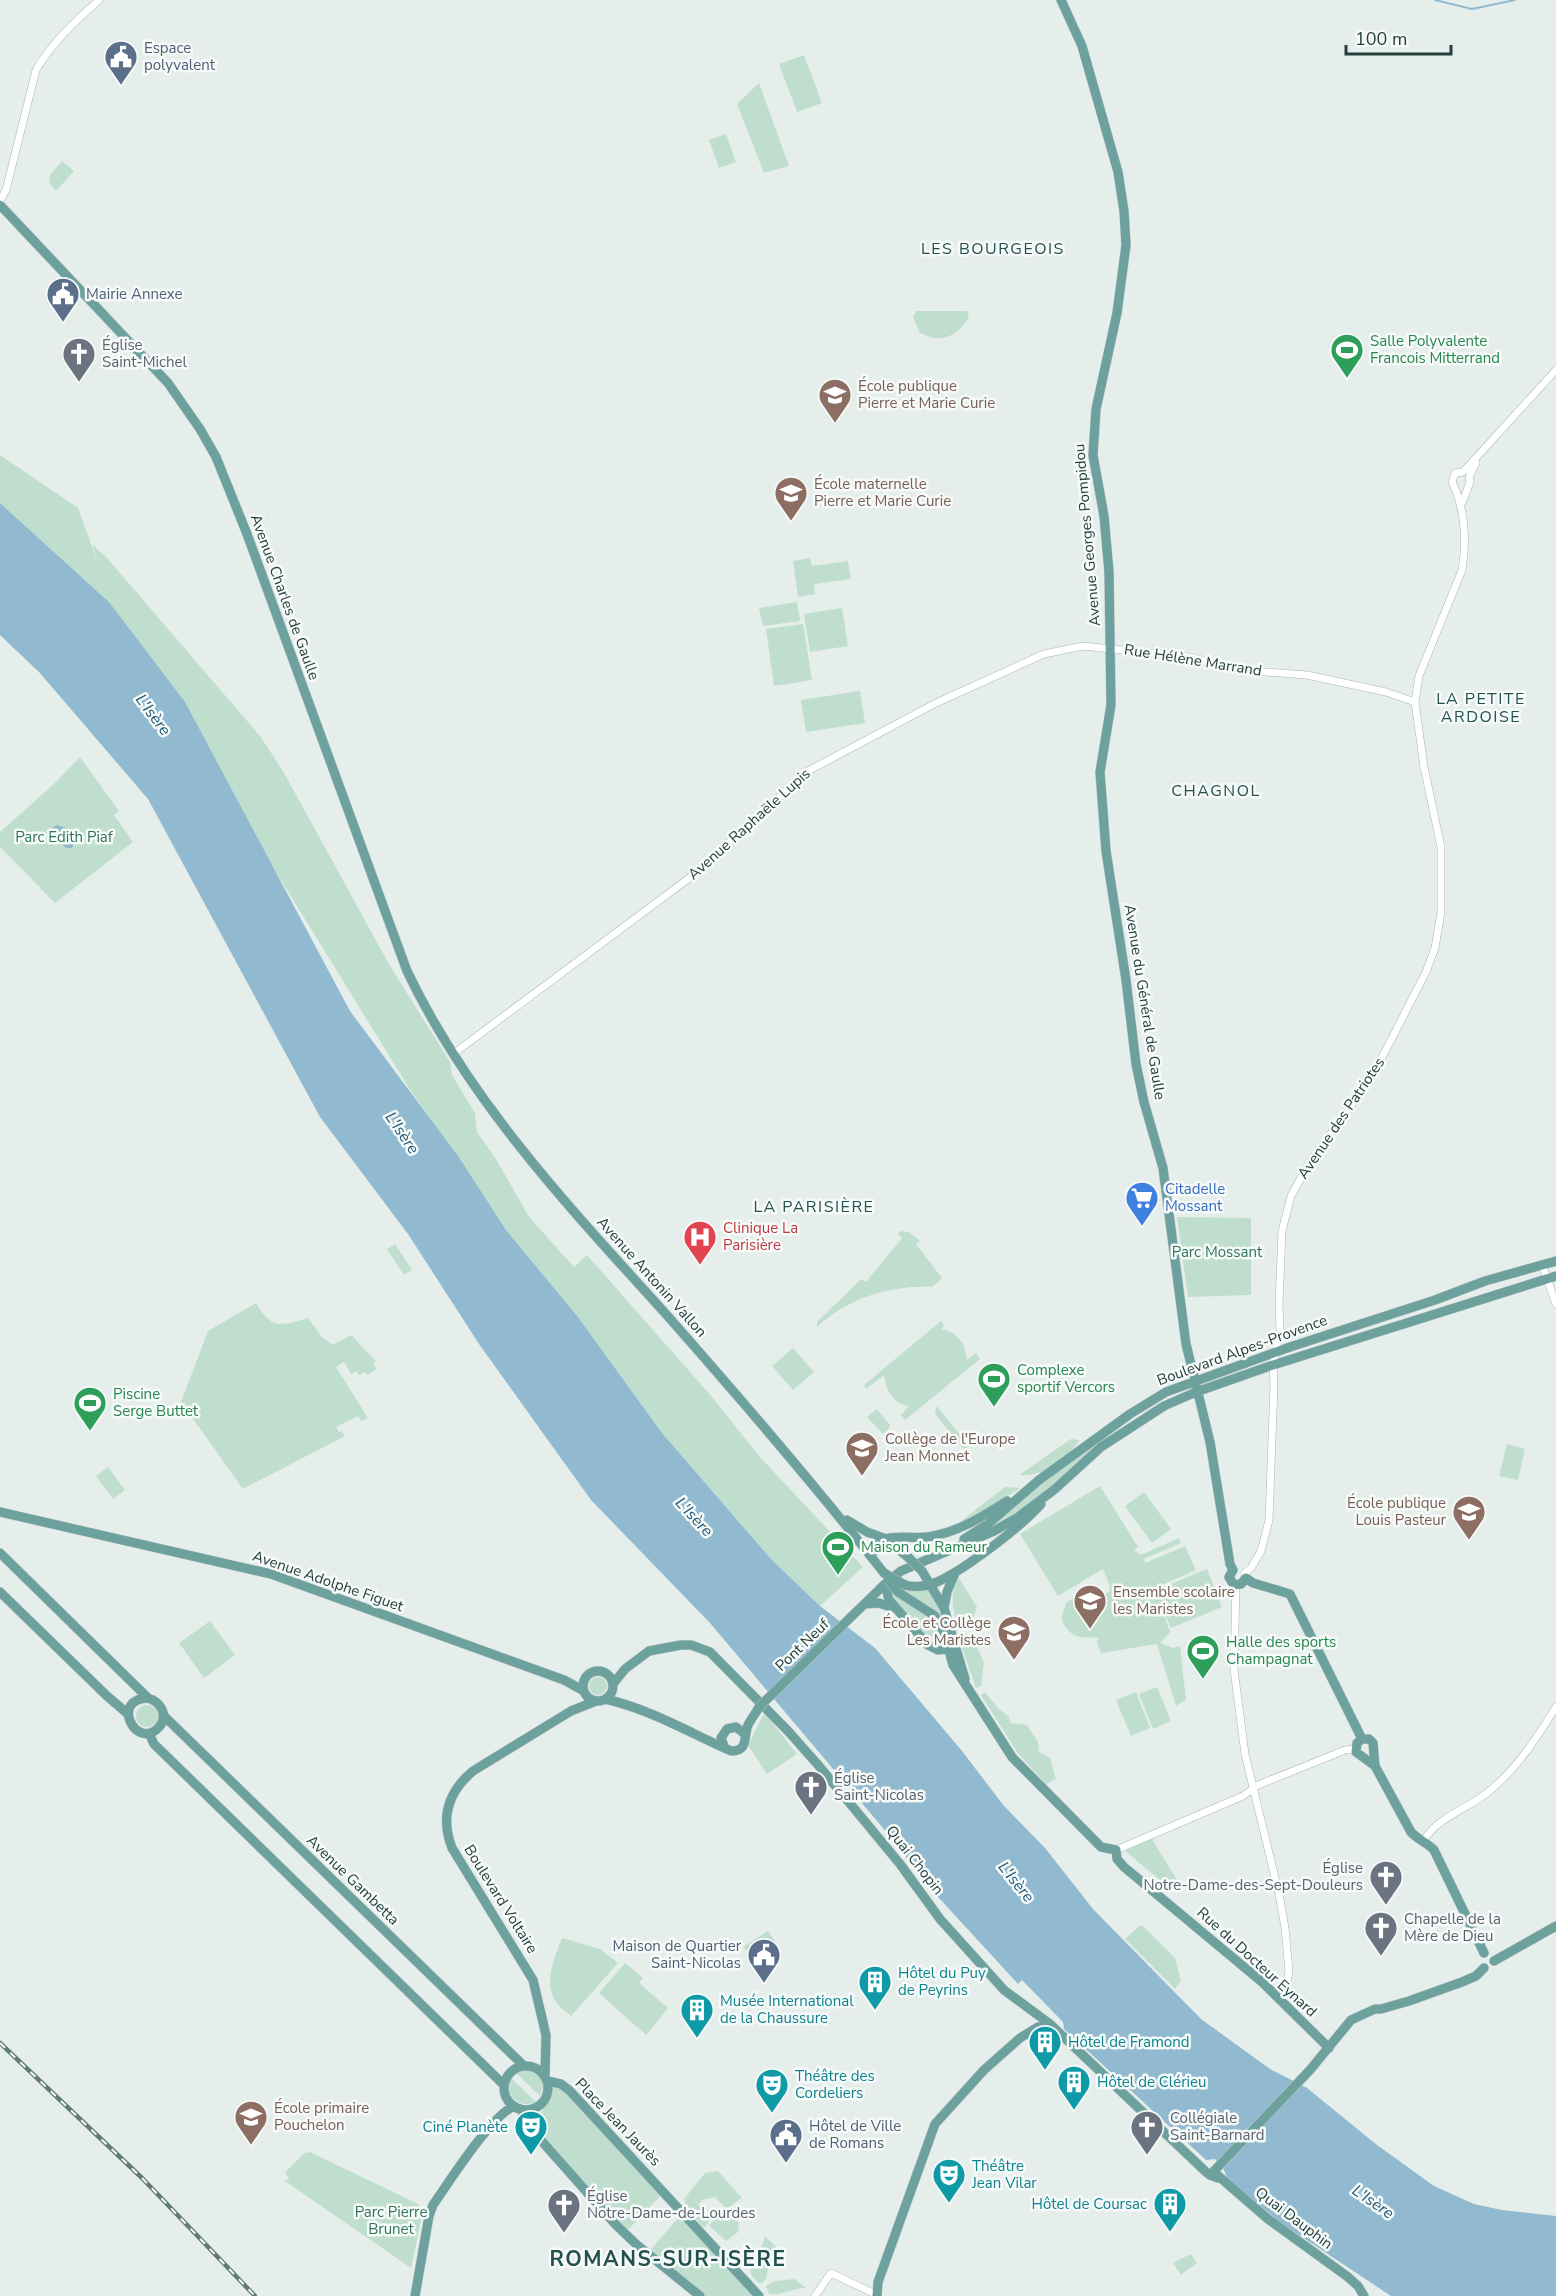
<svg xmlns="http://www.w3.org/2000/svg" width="1556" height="2296" font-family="'Nunito Sans',sans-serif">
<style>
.green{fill:#c0dece}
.water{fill:#91bad0}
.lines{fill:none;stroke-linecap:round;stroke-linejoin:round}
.stream{stroke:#91bad0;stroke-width:2}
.minor-casing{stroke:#a8b6b4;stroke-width:8}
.major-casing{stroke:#c2c9c9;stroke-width:10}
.minor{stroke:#fff;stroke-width:7}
.major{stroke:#6ca19e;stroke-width:9}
.rail-casing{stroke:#607b78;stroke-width:4.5}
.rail{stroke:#f6faf9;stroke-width:2;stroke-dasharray:7;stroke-linecap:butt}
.major-bridge-casing{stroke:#c2c9c9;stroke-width:10;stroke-linecap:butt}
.major-bridge{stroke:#6ca19e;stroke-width:9}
.labels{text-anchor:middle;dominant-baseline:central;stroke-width:5;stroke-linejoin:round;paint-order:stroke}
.service-label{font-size:15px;fill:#4e5e75;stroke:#f6faf9;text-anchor:start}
.leisure-label{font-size:15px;fill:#27864d;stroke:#f6faf9;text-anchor:start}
.worship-label{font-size:15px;fill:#5b616d;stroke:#f6faf9;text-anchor:start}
.education-label{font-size:15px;fill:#785e54;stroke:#f6faf9;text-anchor:start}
.street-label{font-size:15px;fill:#253f3d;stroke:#f6faf9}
.park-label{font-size:15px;fill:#317558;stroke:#f6faf9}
.shop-label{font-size:15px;fill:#366cbe;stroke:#f6faf9;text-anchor:start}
.health-label{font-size:15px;fill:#be3a42;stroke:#f6faf9;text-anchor:start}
.culture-label{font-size:15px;fill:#0d838f;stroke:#f6faf9;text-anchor:start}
.neighbourhood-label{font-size:16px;letter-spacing:1.5px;fill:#22514e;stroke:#f6faf9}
.water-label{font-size:16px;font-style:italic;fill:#215a79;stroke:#f6faf9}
.district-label{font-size:21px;font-weight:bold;letter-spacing:1.5px;fill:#22514e;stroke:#f6faf9}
</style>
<rect width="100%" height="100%" fill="#e6eeec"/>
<path class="green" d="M804 55 822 103 797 112 779 64Z
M759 83 789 166 764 173 737 104Z
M726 134 736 162 719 168 709 140Z
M62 161 74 171 56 191 49 183 50 175Z
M916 311H967L969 318C956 337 941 344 920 333L913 317Z
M0 455 78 508 100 569 92 544 107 558 260 736 283 771 390 966 450 1062 452 1075 475 1113 477 1132 496 1159 529 1217 574 1267 587 1255 712 1397 759 1456 863 1567 820 1606 771 1559 662 1433 578 1317 506 1230 409 1088 114 609 109 602 0 503Z
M810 558 812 566 848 561 851 579 814 584 815 594 798 597 793 561Z
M797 602 800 621 763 626 759 608Z
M842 608 848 646 810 652 804 614Z
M803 624 812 680 774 686 766 629Z
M860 691 865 723 806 732 801 700Z
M80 757 119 811 114 815 133 842 55 903 0 847V832L54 784Z
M1177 1217 1251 1218V1295L1188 1297Z
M902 1231 909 1232 920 1241 916 1244 942 1278 932 1287C891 1285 848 1298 817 1327V1322L861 1279 866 1282 902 1238 897 1233Z
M395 1244 412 1270 404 1275 387 1249Z
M256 1303C272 1330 280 1326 308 1318L322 1337 333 1345 351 1335 376 1361 373 1364 377 1369 367 1375 365 1372 359 1375 357 1371 351 1374 344 1362 336 1367 368 1418 361 1421 358 1416 336 1427 339 1432 342 1431 345 1436 243 1489 181 1402 208 1331Z
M941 1321 944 1326 941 1329C958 1332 966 1344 967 1360L976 1353 980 1359 905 1420 901 1415 909 1406C893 1404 886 1390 884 1375L866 1389 864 1385Z
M793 1348 814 1372 793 1390 772 1366Z
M937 1406 969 1446 964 1450 936 1415 935 1411Z
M877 1409 890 1425 889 1428 883 1434 867 1417Z
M1071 1439 1079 1440C1068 1459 1041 1478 1019 1475Z
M1096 1443 1098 1445C1071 1469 1018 1522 986 1529L1053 1473Z
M1507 1444 1525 1449 1518 1480 1499 1476Z
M108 1467 125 1490 113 1499 96 1476Z
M1100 1486 1138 1547 1134 1550 1141 1555 1179 1538 1181 1543 1144 1559 1145 1563 1185 1546 1196 1570 1155 1588 1156 1590 1207 1569 1222 1607 1171 1628 1160 1603 1170 1632 1160 1643 1173 1648 1180 1646 1186 1700 1176 1706 1157 1644 1101 1653 1097 1642 1099 1638C1079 1637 1071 1640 1061 1618L1066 1603 1073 1598 1088 1599 1091 1602 1095 1600 1096 1594 1109 1593 1110 1586 1103 1569 1058 1596 1020 1534Z
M1005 1487 1020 1488 993 1506 951 1529Z
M1144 1492 1171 1529 1152 1543 1125 1506Z
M959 1578 977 1607 973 1618 963 1631 957 1627C953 1608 949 1595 959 1578Z
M899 1587 914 1591 931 1589 946 1628C943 1621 939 1613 932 1608 920 1600 907 1599 899 1587Z
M890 1589 896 1596 930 1616 939 1630 937 1640H931L891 1597Z
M210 1621 235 1655 204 1678 179 1643Z
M970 1643 976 1644 984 1663 981 1686 976 1688 962 1648Z
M589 1686a9 9 0 1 1 18 0a9 9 0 1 1-18 0Z
M1157 1687 1171 1721 1153 1729 1139 1694Z
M985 1692 999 1709 1009 1717 1010 1723 1027 1725 1038 1742 1039 1752 1050 1758 1056 1779 1046 1784 1017 1752 981 1695Z
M1136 1692 1150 1728 1131 1736 1116 1700Z
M136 1716a11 11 0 1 1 22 0a11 11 0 1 1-22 0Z
M763 1715 767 1716 797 1754 767 1774 748 1745Z
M1152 1839 1178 1882 1173 1891 1125 1851Z
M1139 1926H1143L1175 1958 1181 1981 1175 1989 1125 1939Z
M768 1931 776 1943 754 1957 743 1947Z
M562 1938 600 1949 618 1963 571 2016C567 2012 560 2008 557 2003 542 1985 555 1956 562 1938Z
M625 1963 643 1978 639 1983 668 2008 646 2035 599 1993Z
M522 2070C538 2070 548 2082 540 2096L516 2073Z
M511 2078 536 2102C519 2110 504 2096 511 2078Z
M553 2085 572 2096 663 2193 628 2230 621 2227 529 2121 540 2118C542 2106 551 2098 553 2085Z
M310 2152 418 2204 423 2211 411 2268 285 2181 289 2179 285 2172 305 2153Z
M718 2171 742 2198 726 2209 715 2197 702 2200 698 2205 711 2219 704 2228 688 2211 684 2199 705 2173Z
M729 2213 739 2223 738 2232 726 2241 709 2225 718 2215Z
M681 2215 756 2296H704L650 2250Z
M765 2236 780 2251V2255L775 2258 755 2254 761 2248Z
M1191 2254 1197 2263 1181 2275 1173 2263Z
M756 2259 770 2262 766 2279 762 2283H758L751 2274 750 2268Z
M794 2279 806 2288C791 2288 785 2296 769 2294L766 2286 775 2281Z"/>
<path class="water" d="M0 503 109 602 185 702 350 1011 458 1156 506 1230 578 1317 662 1433 771 1559 820 1606 875 1648 962 1751 1004 1806 1045 1848 1093 1909 1201 2019 1270 2069 1307 2088 1377 2145 1434 2186 1474 2204 1502 2210 1556 2216V2296H1391L1281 2223 1227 2178 1224 2170 1215 2159 1206 2160 1064 2029 1063 2022 1022 1980 1018 1984 939 1898 888 1834 710 1623 591 1500 479 1344 408 1234 320 1117 148 799 39 672 0 635Z
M57 825 75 831 77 837 72 848H66L62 844 63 839 67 836 63 832 56 831 52 828Z"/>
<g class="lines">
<path class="stream" d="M1435 0 1472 9 1515 0"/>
<g class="minor-casing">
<path id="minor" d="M0 201 6 190 36 70C52 43 75 21 99 0
M1463 472 1556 370
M1462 503 1470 482 1469 477 1476 463
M453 1054 688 879 808 771 936 703 1044 654 1083 646 1189 657 1239 670 1307 675 1386 692 1415 702
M1542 1264 1556 1304
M1245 1573 1251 1568 1261 1551 1269 1520 1274 1385 1273 1365 1280 1331 1279 1304 1282 1231 1291 1196 1308 1165 1373 1075 1426 972 1435 948 1441 912V847L1424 767 1415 702 1419 676 1462 570C1467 542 1465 508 1452 482L1455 473 1463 472
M1236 1585 1234 1670 1236 1685 1245 1754 1279 1894 1285 1928 1289 1971 1283 2002
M1424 1840C1438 1817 1467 1809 1487 1793 1517 1769 1536 1739 1556 1707
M1116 1850 1243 1796 1258 1785 1345 1750 1356 1749
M815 2296 831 2273 877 2295"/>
</g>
<g class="major-casing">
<path id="major" d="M1061 0 1082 46 1118 172 1124 211 1126 245 1117 313 1096 409 1093 455 1104 516 1109 572 1111 705 1100 772 1106 851 1126 980 1136 1064 1144 1102 1163 1168 1186 1344 1210 1442 1230 1564 1233 1570
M0 205 168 383 200 429 216 457 247 534 407 971C469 1101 569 1207 665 1313 740 1398 814 1484 884 1573
M0 1512 271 1574 564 1680 584 1691
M847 1520 867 1532 886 1539 909 1558
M964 1539 988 1524 1039 1480 1130 1414 1166 1392 1290 1347 1435 1300 1485 1281 1556 1261
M0 1553 148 1698C161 1702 169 1716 159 1727 137 1752 109 1699 148 1698
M871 1557C874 1551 878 1542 885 1539 895 1535 915 1539 927 1537 957 1533 982 1517 1007 1501
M1233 1570 1229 1577 1234 1585 1241 1584 1246 1578
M922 1571 944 1608 965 1679
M1246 1578 1253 1583 1290 1594 1362 1739
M885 1584 889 1600 928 1645 938 1650 951 1648
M905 1585C915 1588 927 1586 937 1582 964 1570 1021 1527 1041 1504
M0 1592 107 1696 128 1714
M898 1592 935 1616 944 1632 953 1665 1012 1757 1101 1847 1116 1850 1117 1859 1124 1867 1262 1982 1329 2048
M865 1604 879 1603 894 1608
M944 1608 947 1592 955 1573
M852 1616 885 1584 901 1571 994 1531 1017 1518 1055 1489 1101 1447 1164 1406 1196 1392 1273 1365 1556 1276
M583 1686a15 15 0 1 1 30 0a15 15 0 1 1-30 0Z
M613 1684 625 1669 649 1651 681 1645H691L710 1652 788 1731 819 1766 900 1864 940 1919 1004 1990 1050 2024 1205 2171 1210 2175 1218 2178
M605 1699C650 1709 690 1733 731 1751 749 1751 743 1737 748 1725 751 1719 756 1713 759 1707
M163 1715 523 2065
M149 1733 154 1744 504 2085
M1362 1739H1369L1373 1743 1375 1766 1411 1832C1417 1839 1426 1842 1434 1850L1484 1953
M1362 1739 1357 1743 1356 1752 1375 1766
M724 1746 721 1738 727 1729 736 1727 745 1734
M1494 1961 1556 1926
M504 2088a22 22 0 1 1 44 0a22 22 0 1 1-44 0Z
M545 2075 546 2035 533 1980 452 1848C440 1817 448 1792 473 1771L571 1711 596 1701
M548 2081 561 2084 570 2091 759 2296
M521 2109 531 2129 616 2225 637 2245 700 2296
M1214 2171 1310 2070 1351 2020 1375 2009H1381L1409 2001 1462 1982 1476 1976 1484 1968
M1216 2174 1268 2219 1348 2277 1358 2286 1364 2296
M415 2296 429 2216 433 2205C449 2182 491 2116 514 2106
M877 2296 878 2282 935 2124 984 2070 1020 2038 1038 2027 1050 2024"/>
</g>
<use href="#minor" class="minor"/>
<use href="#major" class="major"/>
<g class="rail-casing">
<path id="rail" d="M0 2043 142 2178 255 2296"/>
</g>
<use href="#rail" class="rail"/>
<g class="major-bridge-casing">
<path id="major-bridge" d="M909 1558 922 1571
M884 1573 905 1585
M888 1580 898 1592
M759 1707 852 1616"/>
</g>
<use href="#major-bridge" class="major-bridge"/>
</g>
<defs>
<g id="civic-pin" transform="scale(1.725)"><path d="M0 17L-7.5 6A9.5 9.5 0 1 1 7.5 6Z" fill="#5c6f8a" stroke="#f6faf9"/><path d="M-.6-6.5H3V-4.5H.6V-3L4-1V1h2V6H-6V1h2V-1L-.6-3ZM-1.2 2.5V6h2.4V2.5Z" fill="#fff"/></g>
<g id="stadium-pin" transform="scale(1.725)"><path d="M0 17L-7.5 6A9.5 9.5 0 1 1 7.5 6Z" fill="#2e9e5b" stroke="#f6faf9"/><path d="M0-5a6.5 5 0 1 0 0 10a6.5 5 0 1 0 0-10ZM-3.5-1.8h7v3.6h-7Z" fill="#fff"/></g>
<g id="church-pin" transform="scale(1.725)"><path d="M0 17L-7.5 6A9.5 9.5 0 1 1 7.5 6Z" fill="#6b7280" stroke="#f6faf9"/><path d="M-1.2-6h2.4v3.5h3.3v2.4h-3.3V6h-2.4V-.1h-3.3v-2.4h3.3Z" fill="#fff"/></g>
<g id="school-pin" transform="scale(1.725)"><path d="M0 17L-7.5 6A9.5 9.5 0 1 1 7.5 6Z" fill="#8d6e63" stroke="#f6faf9"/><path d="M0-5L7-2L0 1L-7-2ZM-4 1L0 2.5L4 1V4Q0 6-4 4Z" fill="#fff"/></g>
<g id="supermarket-pin" transform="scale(1.725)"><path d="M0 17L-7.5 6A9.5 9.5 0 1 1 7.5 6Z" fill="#3f7fe0" stroke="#f6faf9"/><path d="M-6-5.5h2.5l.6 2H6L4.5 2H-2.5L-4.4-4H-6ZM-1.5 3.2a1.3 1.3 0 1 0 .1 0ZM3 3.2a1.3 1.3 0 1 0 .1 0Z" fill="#fff"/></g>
<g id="hospital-pin" transform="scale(1.725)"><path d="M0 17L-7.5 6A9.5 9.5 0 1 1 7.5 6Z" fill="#e0444e" stroke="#f6faf9"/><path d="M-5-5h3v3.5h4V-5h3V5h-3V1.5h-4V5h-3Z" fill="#fff"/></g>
<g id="building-pin" transform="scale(1.725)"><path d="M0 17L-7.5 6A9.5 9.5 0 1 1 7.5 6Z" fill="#0f9aa8" stroke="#f6faf9"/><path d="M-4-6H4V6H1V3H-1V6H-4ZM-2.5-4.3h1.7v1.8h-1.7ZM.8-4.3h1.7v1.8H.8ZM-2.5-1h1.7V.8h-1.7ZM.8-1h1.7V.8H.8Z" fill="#fff"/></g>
<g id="theatre-pin" transform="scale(1.725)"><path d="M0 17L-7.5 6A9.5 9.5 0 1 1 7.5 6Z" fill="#0f9aa8" stroke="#f6faf9"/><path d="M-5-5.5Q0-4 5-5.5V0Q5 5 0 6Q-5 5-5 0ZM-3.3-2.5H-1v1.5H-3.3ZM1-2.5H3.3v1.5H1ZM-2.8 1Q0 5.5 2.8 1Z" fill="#fff"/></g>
</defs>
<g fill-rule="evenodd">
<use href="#civic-pin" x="121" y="57"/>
<use href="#civic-pin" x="63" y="294"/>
<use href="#stadium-pin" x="1347" y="350"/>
<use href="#church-pin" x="79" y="354"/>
<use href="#school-pin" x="835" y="395"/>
<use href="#school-pin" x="791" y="493"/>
<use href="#supermarket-pin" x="1142" y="1198"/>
<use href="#hospital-pin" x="700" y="1237"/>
<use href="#stadium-pin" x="994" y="1379"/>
<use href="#stadium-pin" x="90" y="1403"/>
<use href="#school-pin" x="862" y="1448"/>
<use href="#school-pin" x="1469" y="1512"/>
<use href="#stadium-pin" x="838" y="1547"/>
<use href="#school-pin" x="1090" y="1601"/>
<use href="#school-pin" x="1014" y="1632"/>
<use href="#stadium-pin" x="1203" y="1651"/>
<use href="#church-pin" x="811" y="1787"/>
<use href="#church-pin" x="1386" y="1877"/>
<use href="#church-pin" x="1381" y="1928"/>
<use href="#civic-pin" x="764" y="1955"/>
<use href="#building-pin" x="875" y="1982"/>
<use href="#building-pin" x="697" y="2010"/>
<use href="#building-pin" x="1045" y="2042"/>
<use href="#building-pin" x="1074" y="2082"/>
<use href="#theatre-pin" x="772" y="2085"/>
<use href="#school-pin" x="251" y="2117"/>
<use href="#theatre-pin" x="531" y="2127"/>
<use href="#church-pin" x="1147" y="2127"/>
<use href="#civic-pin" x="786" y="2135"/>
<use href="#theatre-pin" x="949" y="2175"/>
<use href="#building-pin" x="1170" y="2204"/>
<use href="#church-pin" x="564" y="2205"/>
</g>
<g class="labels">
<g class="service-label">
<text x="144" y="48">Espace<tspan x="144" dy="17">polyvalent</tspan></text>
<text x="86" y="294">Mairie Annexe</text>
<text x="741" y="1946" text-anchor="end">Maison de Quartier<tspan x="741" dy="17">Saint-Nicolas</tspan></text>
<text x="809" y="2126">Hôtel de Ville<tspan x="809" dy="17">de Romans</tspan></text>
</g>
<g class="leisure-label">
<text x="1370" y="341">Salle Polyvalente<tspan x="1370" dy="17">Francois Mitterrand</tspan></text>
<text x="1017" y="1370">Complexe<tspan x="1017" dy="17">sportif Vercors</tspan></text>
<text x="113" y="1394">Piscine<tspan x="113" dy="17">Serge Buttet</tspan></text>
<text x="861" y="1547">Maison du Rameur</text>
<text x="1226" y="1642">Halle des sports<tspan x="1226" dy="17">Champagnat</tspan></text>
</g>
<g class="worship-label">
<text x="102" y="345">Église<tspan x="102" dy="17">Saint-Michel</tspan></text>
<text x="834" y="1778">Église<tspan x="834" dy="17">Saint-Nicolas</tspan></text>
<text x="1363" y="1868" text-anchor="end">Église<tspan x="1363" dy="17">Notre-Dame-des-Sept-Douleurs</tspan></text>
<text x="1404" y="1919">Chapelle de la<tspan x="1404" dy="17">Mère de Dieu</tspan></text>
<text x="1170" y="2118">Collégiale<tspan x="1170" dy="17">Saint-Barnard</tspan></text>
<text x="587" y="2196">Église<tspan x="587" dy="17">Notre-Dame-de-Lourdes</tspan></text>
</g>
<g class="education-label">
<text x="858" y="386">École publique<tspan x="858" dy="17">Pierre et Marie Curie</tspan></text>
<text x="814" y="484">École maternelle<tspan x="814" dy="17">Pierre et Marie Curie</tspan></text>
<text x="885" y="1439">Collège de l'Europe<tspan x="885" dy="17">Jean Monnet</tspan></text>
<text x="1446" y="1503" text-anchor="end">École publique<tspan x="1446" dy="17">Louis Pasteur</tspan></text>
<text x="1113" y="1592">Ensemble scolaire<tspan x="1113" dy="17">les Maristes</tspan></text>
<text x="991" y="1623" text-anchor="end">École et Collège<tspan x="991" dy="17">Les Maristes</tspan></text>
<text x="274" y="2108">École primaire<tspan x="274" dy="17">Pouchelon</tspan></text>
</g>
<g class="street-label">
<text transform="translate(1087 535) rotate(-95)">Avenue Georges Pompidou</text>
<text transform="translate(285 597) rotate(70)">Avenue Charles de Gaulle</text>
<text transform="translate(1193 660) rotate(9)">Rue Hélène Marrand</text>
<text transform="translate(749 824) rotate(-42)">Avenue Raphaële Lupis</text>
<text transform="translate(1145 1002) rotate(81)">Avenue du Général de Gaulle</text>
<text transform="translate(1341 1118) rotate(-56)">Avenue des Patriotes</text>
<text transform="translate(652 1277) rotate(48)">Avenue Antonin Vallon</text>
<text transform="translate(1242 1350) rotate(-20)">Boulevard Alpes-Provence</text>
<text transform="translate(328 1581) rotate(19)">Avenue Adolphe Figuet</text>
<text transform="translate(802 1645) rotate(-44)">Pont Neuf</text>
<text transform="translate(915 1860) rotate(52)">Quai Chopin</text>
<text transform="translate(353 1880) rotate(44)">Avenue Gambetta</text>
<text transform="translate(501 1899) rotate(58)">Boulevard Voltaire</text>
<text transform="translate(1257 1962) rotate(42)">Rue du Docteur Eynard</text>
<text transform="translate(618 2122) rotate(46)">Place Jean Jaurès</text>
<text transform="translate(1294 2218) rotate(37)">Quai Dauphin</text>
</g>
<g class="park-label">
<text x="64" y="837">Parc Edith Piaf</text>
<text x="1217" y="1252">Parc Mossant</text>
<text x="391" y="2212">Parc Pierre<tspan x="391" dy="17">Brunet</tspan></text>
</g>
<g class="shop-label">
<text x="1165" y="1189">Citadelle<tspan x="1165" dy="17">Mossant</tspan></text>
</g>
<g class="health-label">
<text x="723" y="1228">Clinique La<tspan x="723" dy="17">Parisière</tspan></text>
</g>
<g class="culture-label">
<text x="898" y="1973">Hôtel du Puy<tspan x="898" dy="17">de Peyrins</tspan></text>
<text x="720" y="2001">Musée International<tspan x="720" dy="17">de la Chaussure</tspan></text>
<text x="1068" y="2042">Hôtel de Framond</text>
<text x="795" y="2076">Théâtre des<tspan x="795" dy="17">Cordeliers</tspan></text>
<text x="1097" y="2082">Hôtel de Clérieu</text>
<text x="508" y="2127" text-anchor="end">Ciné Planète</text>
<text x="972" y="2166">Théâtre<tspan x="972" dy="17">Jean Vilar</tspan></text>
<text x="1147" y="2204" text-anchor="end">Hôtel de Coursac</text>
</g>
<g class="neighbourhood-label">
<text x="993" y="249">LES BOURGEOIS</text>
<text x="1481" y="699">LA PETITE<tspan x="1481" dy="18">ARDOISE</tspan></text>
<text x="1216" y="791">CHAGNOL</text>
<text x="814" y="1207">LA PARISIÈRE</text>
</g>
<g class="water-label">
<text transform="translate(153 715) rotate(53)">L'Isère</text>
<text transform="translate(402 1133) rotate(56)">L'Isère</text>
<text transform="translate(694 1517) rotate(47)">L'Isère</text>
<text transform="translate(1016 1882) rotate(51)">L'Isère</text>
<text transform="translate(1373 2202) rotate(35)">L'Isère</text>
</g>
<g class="district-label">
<text x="668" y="2259">ROMANS-SUR-ISÈRE</text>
</g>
</g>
<path d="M1346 45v9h105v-9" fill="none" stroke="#253f3d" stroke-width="3"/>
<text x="1355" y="45" font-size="18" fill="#253f3d" stroke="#f6faf9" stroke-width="4.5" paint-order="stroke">100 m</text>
</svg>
